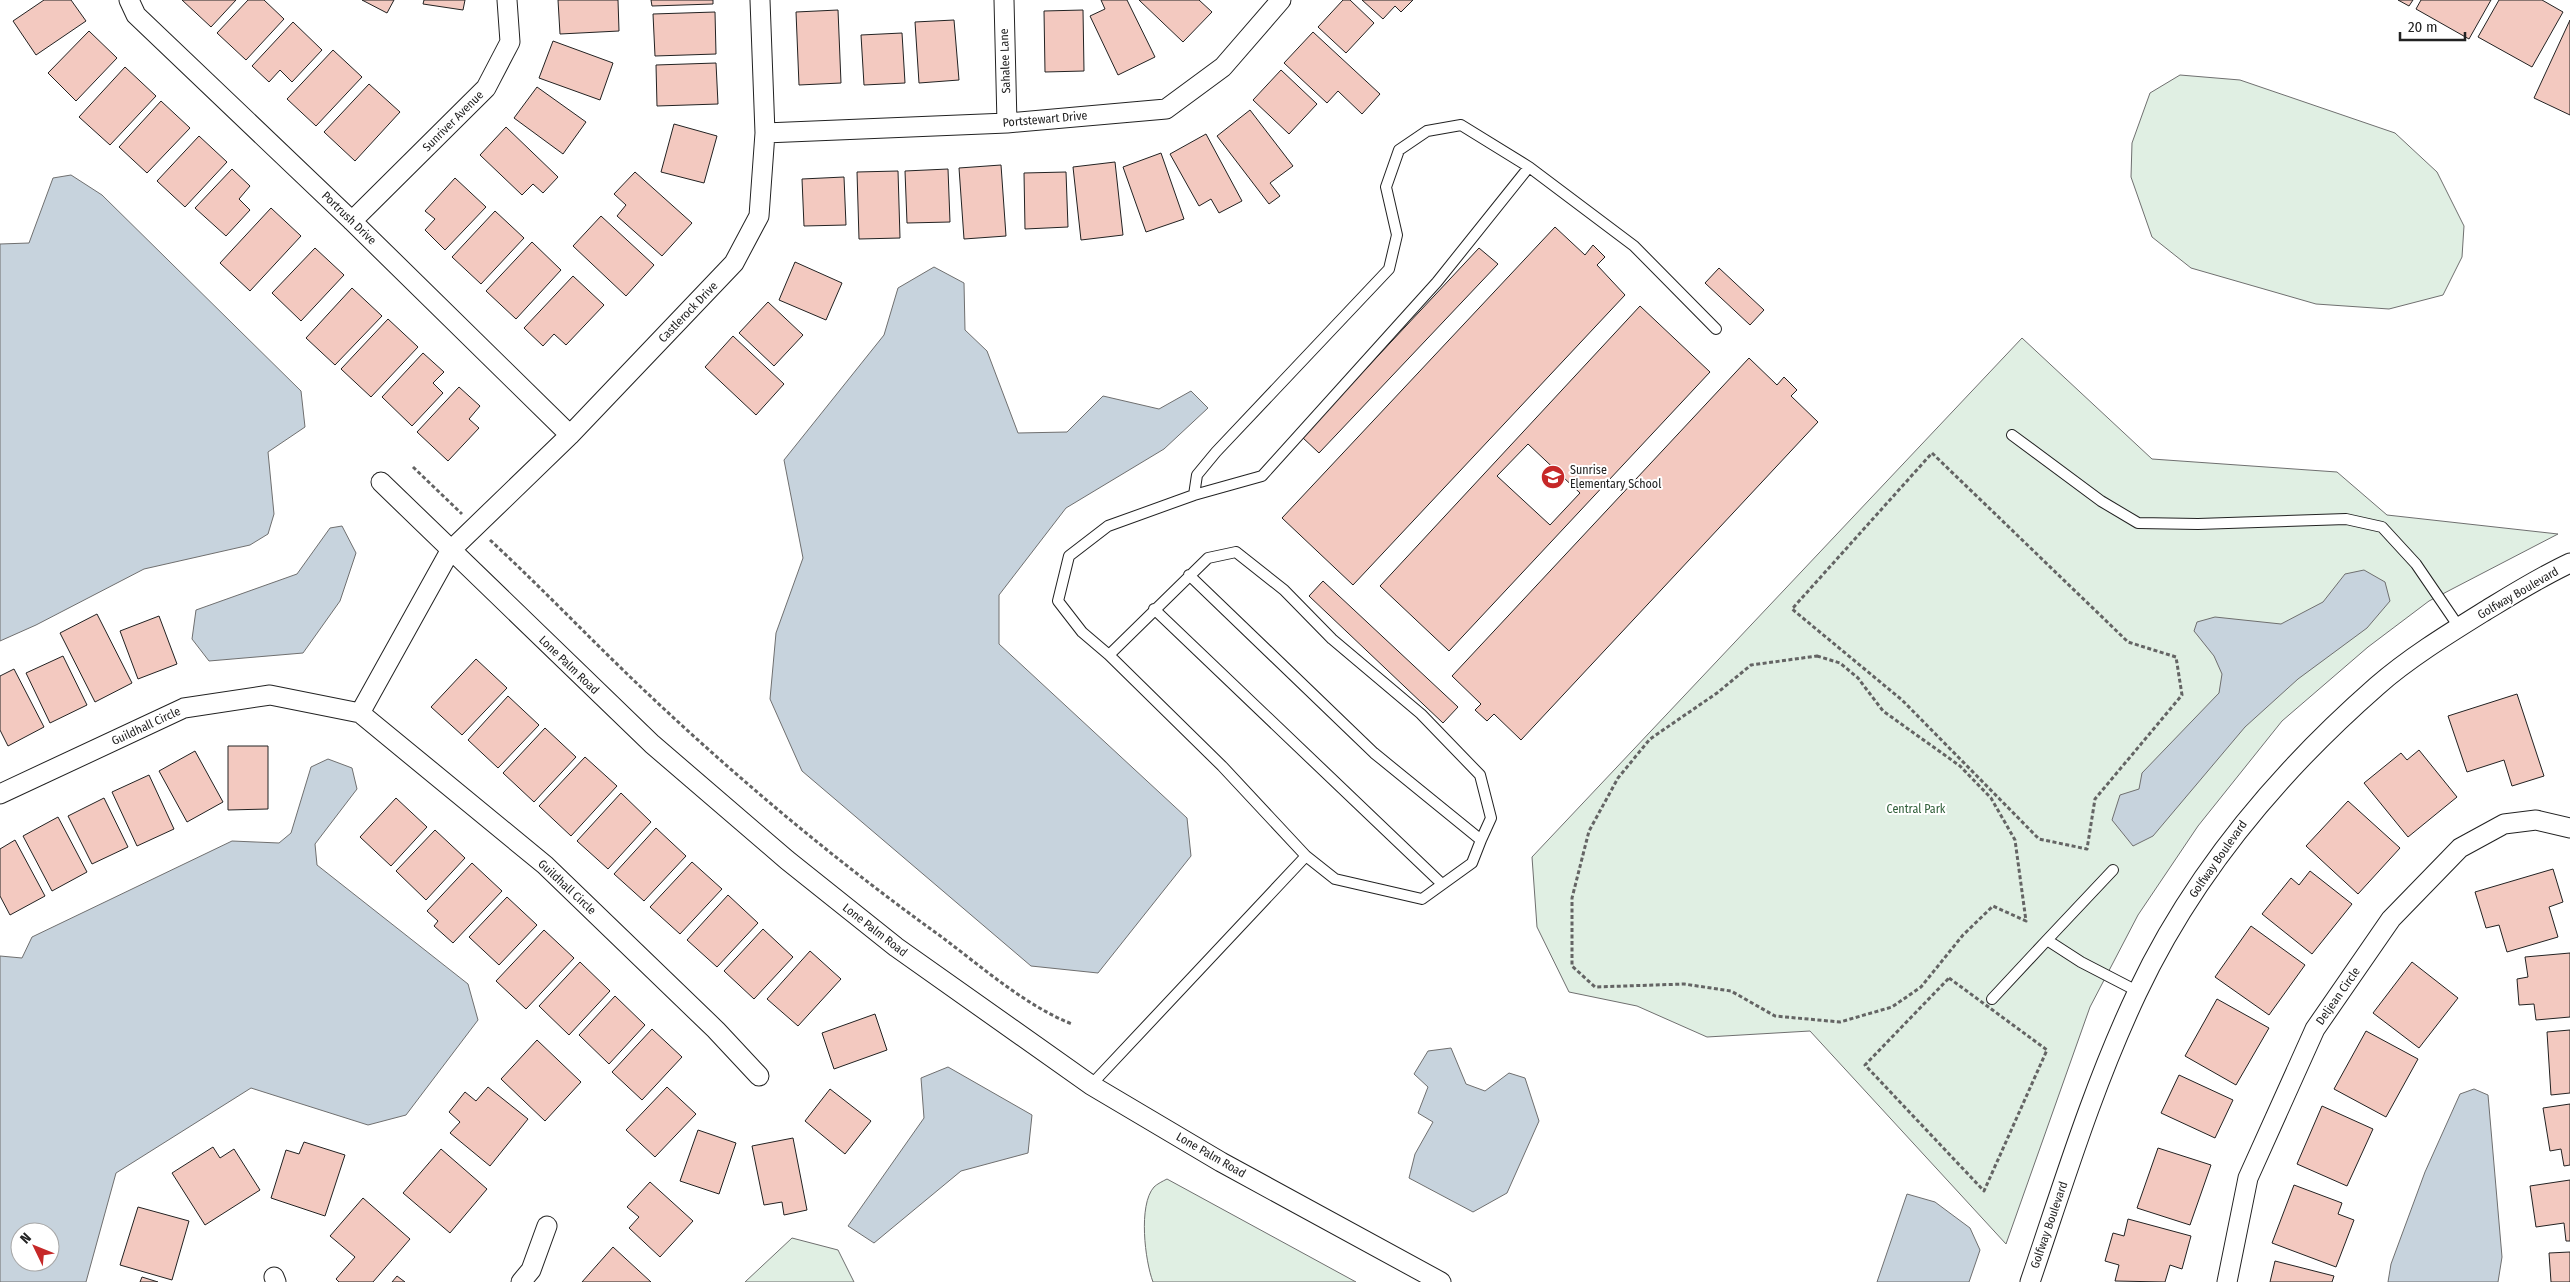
<svg xmlns="http://www.w3.org/2000/svg" width="2570" height="1282" font-family="'Fira Sans Condensed',sans-serif">
<style>
.green{fill:#e0efe3;stroke:#6f6f6f}
.water{fill:#c7d3dd;stroke:#6f6f6f;fill-rule:evenodd}
.building{fill:#f3c9c0;stroke:#222;fill-rule:evenodd}
.lines{fill:none;stroke-linecap:round;stroke-linejoin:round}
.lane-casing{stroke:#222;stroke-width:12}
.street-casing{stroke:#222;stroke-width:21}
.path{stroke:#646464;stroke-width:3;stroke-dasharray:4 2.5;stroke-linecap:butt}
.lane{stroke:#fff;stroke-width:10}
.street{stroke:#fff;stroke-width:19}
.labels{text-anchor:middle;dominant-baseline:central;stroke-width:4;stroke-linejoin:round;paint-order:stroke}
.street-label{font-size:12px;fill:#222;stroke:#fff}
.poi-label{font-size:12px;fill:#222;stroke:#fff;text-anchor:start}
.park-label{font-size:12px;fill:#2f5e38;stroke:#fff}
</style>
<rect width="100%" height="100%" fill="#fff"/>
<path class="green" d="M2180 75 2240 80 2395 133 2437 172 2464 226 2462 257 2443 295 2389 309 2316 304 2191 268 2152 237 2131 177 2132 143 2150 93Z
M2022 338 2152 459 2337 472 2387 515 2558 534 2429 601 2368 647 2282 721 2198 826 2138 915 2090 1007 2006 1244 1810 1031 1707 1037 1637 1006 1569 992 1537 927 1532 857Z
M1167 1179 1356 1282H1153C1145 1261 1138 1205 1154 1187 1157 1184 1163 1181 1167 1179Z
M792 1238 838 1250 854 1282H745Z"/>
<path class="water" d="M71 175 102 195 301 391 305 427 268 452 274 514 268 534 250 545 144 569 36 625 0 641V244L29 243 53 178Z
M934 267 964 283 965 330 987 351 1018 433 1067 432 1103 396 1159 409 1191 391 1208 408 1164 449 1066 508 999 595V644L1187 818 1191 856 1098 973 1031 966 802 771 770 699 776 633 803 558 784 460 884 335 898 288Z
M342 526 356 553 340 601 303 653 209 661 192 639 196 610 297 574 330 528Z
M2364 570 2385 582 2390 601 2367 628 2298 679 2245 727 2153 836 2133 846 2112 820 2120 795 2139 789 2142 773 2219 693 2222 674 2214 656 2194 631 2197 622 2215 617 2281 624 2323 602 2345 574Z
M328 759 352 768 357 789 315 844 317 865 468 984 478 1020 406 1115 368 1125 251 1088 116 1173 86 1282H0V956L22 958 32 937 232 841 279 843 291 833 311 767ZM20 1232H50V1262H20Z
M1451 1048 1466 1084 1485 1091 1509 1073 1525 1078 1539 1121 1507 1193 1473 1212 1409 1178 1415 1154 1433 1122 1418 1113 1428 1087 1414 1074 1428 1051Z
M948 1067 1032 1115 1028 1153 961 1171 874 1243 848 1226 924 1118 921 1078Z
M2474 1089 2488 1095 2502 1257 2498 1282H2388L2391 1264 2425 1172 2460 1094Z
M1907 1194 1935 1202 1970 1228 1980 1250 1969 1282H1877Z"/>
<path class="building" d="M44 0H71L86 21 36 55 13 21Z
M182 0H236L211 27Z
M248 0H264L284 19 246 60 217 33Z
M362 0H394L387 13Z
M424 0H465L463 10 423 4Z
M558 0H618L619 31 560 34Z
M651 0H713V4L652 6Z
M1101 0H1127L1155 57 1118 75 1090 16 1105 9Z
M1139 0H1199L1212 12 1183 42Z
M1343 0H1350L1374 23 1346 53 1318 27Z
M1362 0H1413L1401 12 1395 6 1383 19Z
M2398 0H2413L2409 6Z
M2421 0H2491L2469 39 2416 9Z
M2499 0H2542L2563 12 2532 67 2478 37Z
M838 10 841 83 799 85 796 12Z
M1083 10 1084 71 1045 72 1044 11Z
M715 12 716 54 655 56 653 14Z
M954 20 959 80 919 83 915 22Z
M2570 20V115L2534 98Z
M293 22 322 50 292 82 280 70 269 82 252 66Z
M89 31 117 58 76 101 48 73Z
M1313 32 1380 94 1362 114 1338 91 1327 103 1284 63Z
M902 33 905 83 864 85 861 35Z
M553 41 613 63 600 100 539 78Z
M333 50 362 77 316 126 287 99Z
M716 63 718 104 657 106 656 65Z
M125 67 156 96 110 145 79 117Z
M1281 70 1317 104 1289 134 1253 100Z
M369 84 400 112 355 161 324 132Z
M537 87 586 122 563 154 514 118Z
M161 101 190 128 147 173 119 147Z
M1250 110 1293 166 1270 183 1280 196 1269 204 1217 136Z
M674 124 717 136 704 183 661 172Z
M506 127 558 177 543 193 533 184 522 195 480 155Z
M1206 134 1242 201 1219 213 1211 199 1199 206 1170 154Z
M199 136 227 162 185 207 157 181Z
M1161 153 1184 219 1146 232 1123 167Z
M1115 162 1123 235 1081 240 1073 167Z
M1001 165 1006 236 964 239 959 168Z
M232 169 250 186 239 199 250 210 226 236 195 208Z
M948 169 950 222 907 223 905 171Z
M898 171 900 238 859 239 857 172Z
M635 172 692 223 662 256 617 216 626 205 614 194Z
M1066 172 1068 227 1025 229 1024 173Z
M844 177 846 225 804 226 802 179Z
M455 178 486 207 445 250 425 230 435 219 425 211Z
M271 208 301 236 250 291 220 263Z
M495 211 524 238 481 284 452 257Z
M601 216 654 265 626 296 573 246Z
M1555 227 1585 255 1593 245 1605 257 1597 265 1625 295 1353 585 1282 518Z
M532 242 561 270 516 319 486 291Z
M315 248 344 275 301 321 272 293Z
M1479 248 1498 264 1319 453 1302 437Z
M795 262 842 283 826 320 779 300Z
M1719 268 1764 310 1750 325 1705 283Z
M573 276 604 305 566 345 554 334 543 346 524 328Z
M352 288 382 316 335 365 306 338Z
M768 302 803 335 774 366 739 333Z
M1640 306 1710 372 1449 651 1380 586ZM1528 444 1580 493 1550 525 1497 476Z
M388 319 418 347 371 397 341 369Z
M733 336 784 384 756 415 705 367Z
M423 353 444 372 433 383 443 393 412 426 382 397Z
M1749 358 1777 385 1784 377 1797 390 1791 396 1818 422 1521 740 1494 714 1487 721 1475 710 1481 704 1452 676Z
M459 387 480 406 469 419 479 428 448 461 417 432Z
M1323 581 1458 707 1443 723 1309 596Z
M97 614 132 683 95 702 60 633Z
M159 616 177 664 138 679 120 631Z
M63 656 87 705 50 723 26 673Z
M476 659 507 688 462 735 431 707Z
M14 669 44 727 8 746 0 730V676Z
M2517 694 2544 776 2512 786 2504 760 2467 772 2448 716Z
M508 696 539 725 498 768 468 740Z
M545 728 576 757 534 802 503 773Z
M228 746H268V809L228 810Z
M2419 750 2457 797 2408 837 2364 783 2401 753 2407 760Z
M195 751 223 802 187 822 159 771Z
M585 757 617 786 571 836 539 806Z
M149 775 174 829 137 846 112 792Z
M621 793 651 822 608 869 577 841Z
M104 798 128 847 92 864 68 816Z
M396 798 427 827 391 866 360 837Z
M2348 801 2400 848 2358 894 2306 846Z
M58 817 87 872 52 891 23 836Z
M656 828 686 856 644 901 614 874Z
M435 830 465 858 426 900 396 871Z
M15 840 45 896 10 915 0 896V849Z
M692 862 722 889 680 934 650 907Z
M472 863 502 891 453 943 434 926 438 921 427 911Z
M2553 869 2563 902 2549 907 2558 937 2507 952 2499 925 2486 928 2475 892Z
M2310 871 2352 904 2312 954 2262 914 2291 878 2299 885Z
M728 895 758 923 717 967 687 940Z
M507 897 537 925 499 965 469 937Z
M2251 926 2305 965 2269 1015 2215 977Z
M763 929 793 957 754 999 724 971Z
M544 930 574 958 526 1009 496 981Z
M810 951 841 979 798 1026 767 999Z
M2570 953V1017L2536 1020 2534 1004 2519 1005 2517 979 2528 977 2525 957Z
M580 962 610 991 569 1035 539 1006Z
M2412 962 2458 998 2419 1048 2373 1013Z
M615 996 645 1025 609 1064 579 1035Z
M2217 999 2269 1028 2236 1085 2185 1056Z
M875 1014 887 1050 834 1069 822 1033Z
M652 1029 682 1057 642 1100 612 1072Z
M2570 1030V1093L2551 1095 2547 1032Z
M2366 1031 2418 1059 2386 1117 2334 1089Z
M537 1040 581 1082 545 1121 501 1079Z
M2179 1075 2233 1100 2215 1138 2161 1113Z
M488 1087 528 1119 490 1166 450 1133 460 1122 449 1112 465 1092 476 1101Z
M667 1087 696 1114 655 1157 626 1130Z
M830 1089 871 1121 845 1154 805 1121Z
M2570 1104V1165L2564 1166 2561 1149 2550 1151 2543 1108Z
M2322 1106 2373 1129 2347 1186 2297 1164Z
M698 1130 736 1143 719 1194 680 1181Z
M793 1138 807 1210 784 1215 782 1202 764 1205 752 1146Z
M304 1142 345 1155 325 1216 271 1198 286 1150 299 1154Z
M213 1147 220 1158 234 1149 260 1190 205 1225 172 1173Z
M2158 1148 2211 1165 2190 1225 2137 1208Z
M441 1149 487 1189 450 1233 403 1193Z
M2570 1180V1241H2566L2564 1223 2536 1227 2530 1186Z
M650 1182 693 1221 660 1257 629 1228 639 1217 627 1207Z
M2294 1185 2342 1203 2338 1214 2354 1220 2336 1267 2272 1243Z
M363 1198 410 1239 373 1282H339L336 1279 355 1257 330 1236Z
M138 1207 189 1221 172 1280 120 1265Z
M2128 1219 2191 1236 2182 1269 2170 1265 2165 1282 2115 1281 2119 1265 2105 1261 2113 1233 2124 1236Z
M613 1247 651 1282H582Z
M2570 1252V1282H2551L2549 1253Z
M2275 1261 2334 1276 2332 1282H2270Z
M397 1276 405 1282H392Z
M142 1277 158 1282H140Z"/>
<g class="lines">
<g class="lane-casing">
<path id="lane" d="M1529 167 1634 246 1716 329
M2012 435 2101 501 2138 523 2198 524 2346 519 2382 527 2416 564 2459 627
M1194 495 1197 475 1216 452 1389 269 1397 235 1386 187 1399 150 1427 131 1461 125 1529 167 1437 282 1262 476 1194 495 1108 526 1069 556 1058 601 1082 632 1109 655 1222 766 1306 856 1335 879 1422 899 1472 863 1481 840
M1154 609 1442 884
M1109 655 1208 558 1236 552 1284 590 1332 639 1421 714 1480 775 1491 818 1481 840 1374 753 1189 575
M2113 870 2047 940 2081 962 2137 991
M1992 999 2047 940
M1091 1085 1306 856"/>
</g>
<g class="street-casing">
<path id="street" d="M129 0 136 15 352 221 570 435
M1004 0 1007 123
M765 133 1007 123 1166 109 1223 67 1281 0
M352 221 486 88 510 42 507 0
M381 482 652 744 787 860 896 947 1091 1085 1221 1162 1441 1282
M360 713 450 551 570 435 734 263 759 216 765 133 760 0
M0 794 184 708 270 695 360 713 545 865 716 1030 759 1076
M274 1277 276 1282
M521 1282 531 1270 547 1226
M2030 1282C2063 1185 2093 1086 2137 993 2193 874 2279 772 2377 686 2409 658 2448 634 2485 611 2513 594 2540 577 2570 563
M2227 1282 2248 1178 2315 1029 2391 919 2460 848 2504 824 2536 820 2570 828"/>
</g>
<path class="path" d="M1932 453 2128 642 2176 657 2182 695 2095 799 2087 849 2039 839 1902 700 1792 609Z
M413 467 462 514
M490 540C543 589 593 642 646 692 738 779 836 861 939 935 981 966 1024 1005 1072 1024
M1817 656 1840 663 1858 678 1883 711 1960 766 1991 798 2015 840 2026 921 1993 906 1963 935 1921 987 1892 1007 1840 1022 1775 1016 1731 991 1684 984 1595 987 1572 966V898L1589 831 1618 778 1650 739 1717 693 1751 665Z
M1949 978 2047 1050 1984 1191 1865 1065Z"/>
<use href="#lane" class="lane"/>
<use href="#street" class="street"/>
</g>
<defs>
<g id="school-disc" transform="scale(1.25)"><circle r="9.5" fill="#c62828" stroke="#fff"/><path d="M0-5L7-2L0 1L-7-2ZM-4 1L0 2.5L4 1V4Q0 6-4 4Z" fill="#fff"/></g>
</defs>
<g fill-rule="evenodd">
<use href="#school-disc" x="1553" y="477"/>
</g>
<g class="labels">
<g class="street-label">
<text transform="translate(1005 61) rotate(-92)">Sahalee Lane</text>
<text transform="translate(1045 119) rotate(-5)">Portstewart Drive</text>
<text transform="translate(453 121) rotate(-45)">Sunriver Avenue</text>
<text transform="translate(349 218) rotate(44)">Portrush Drive</text>
<text transform="translate(688 312) rotate(-46)">Castlerock Drive</text>
<text transform="translate(2518 593) rotate(-30)">Golfway Boulevard</text>
<text transform="translate(569 665) rotate(44)">Lone Palm Road</text>
<text transform="translate(146 726) rotate(-25)">Guildhall Circle</text>
<text transform="translate(2218 859) rotate(-55)">Golfway Boulevard</text>
<text transform="translate(567 887) rotate(43)">Guildhall Circle</text>
<text transform="translate(875 930) rotate(38)">Lone Palm Road</text>
<text transform="translate(2338 996) rotate(-55)">Deljean Circle</text>
<text transform="translate(1211 1155) rotate(30)">Lone Palm Road</text>
<text transform="translate(2049 1225) rotate(-71)">Golfway Boulevard</text>
</g>
<g class="poi-label">
<text x="1570" y="470">Sunrise<tspan x="1570" dy="14">Elementary School</tspan></text>
</g>
<g class="park-label">
<text x="1916" y="809">Central Park</text>
</g>
</g>
<g transform="translate(35 1247) rotate(313)"><circle r="24" fill="#ffffff" stroke="#a7a7a7"/>
<path d="M0-4L9 19L0 12L-9 19Z" fill="#c62828"/>
<text y="-8" font-size="14" font-weight="bold" text-anchor="middle" fill="#222222">N</text>
</g>
<path d="M2400 32v8h65v-8" fill="none" stroke="#222222" stroke-width="2.5"/>
<text x="2408" y="32" font-size="15" fill="#222222" stroke="#ffffff" stroke-width="4" paint-order="stroke">20 m</text>
</svg>
